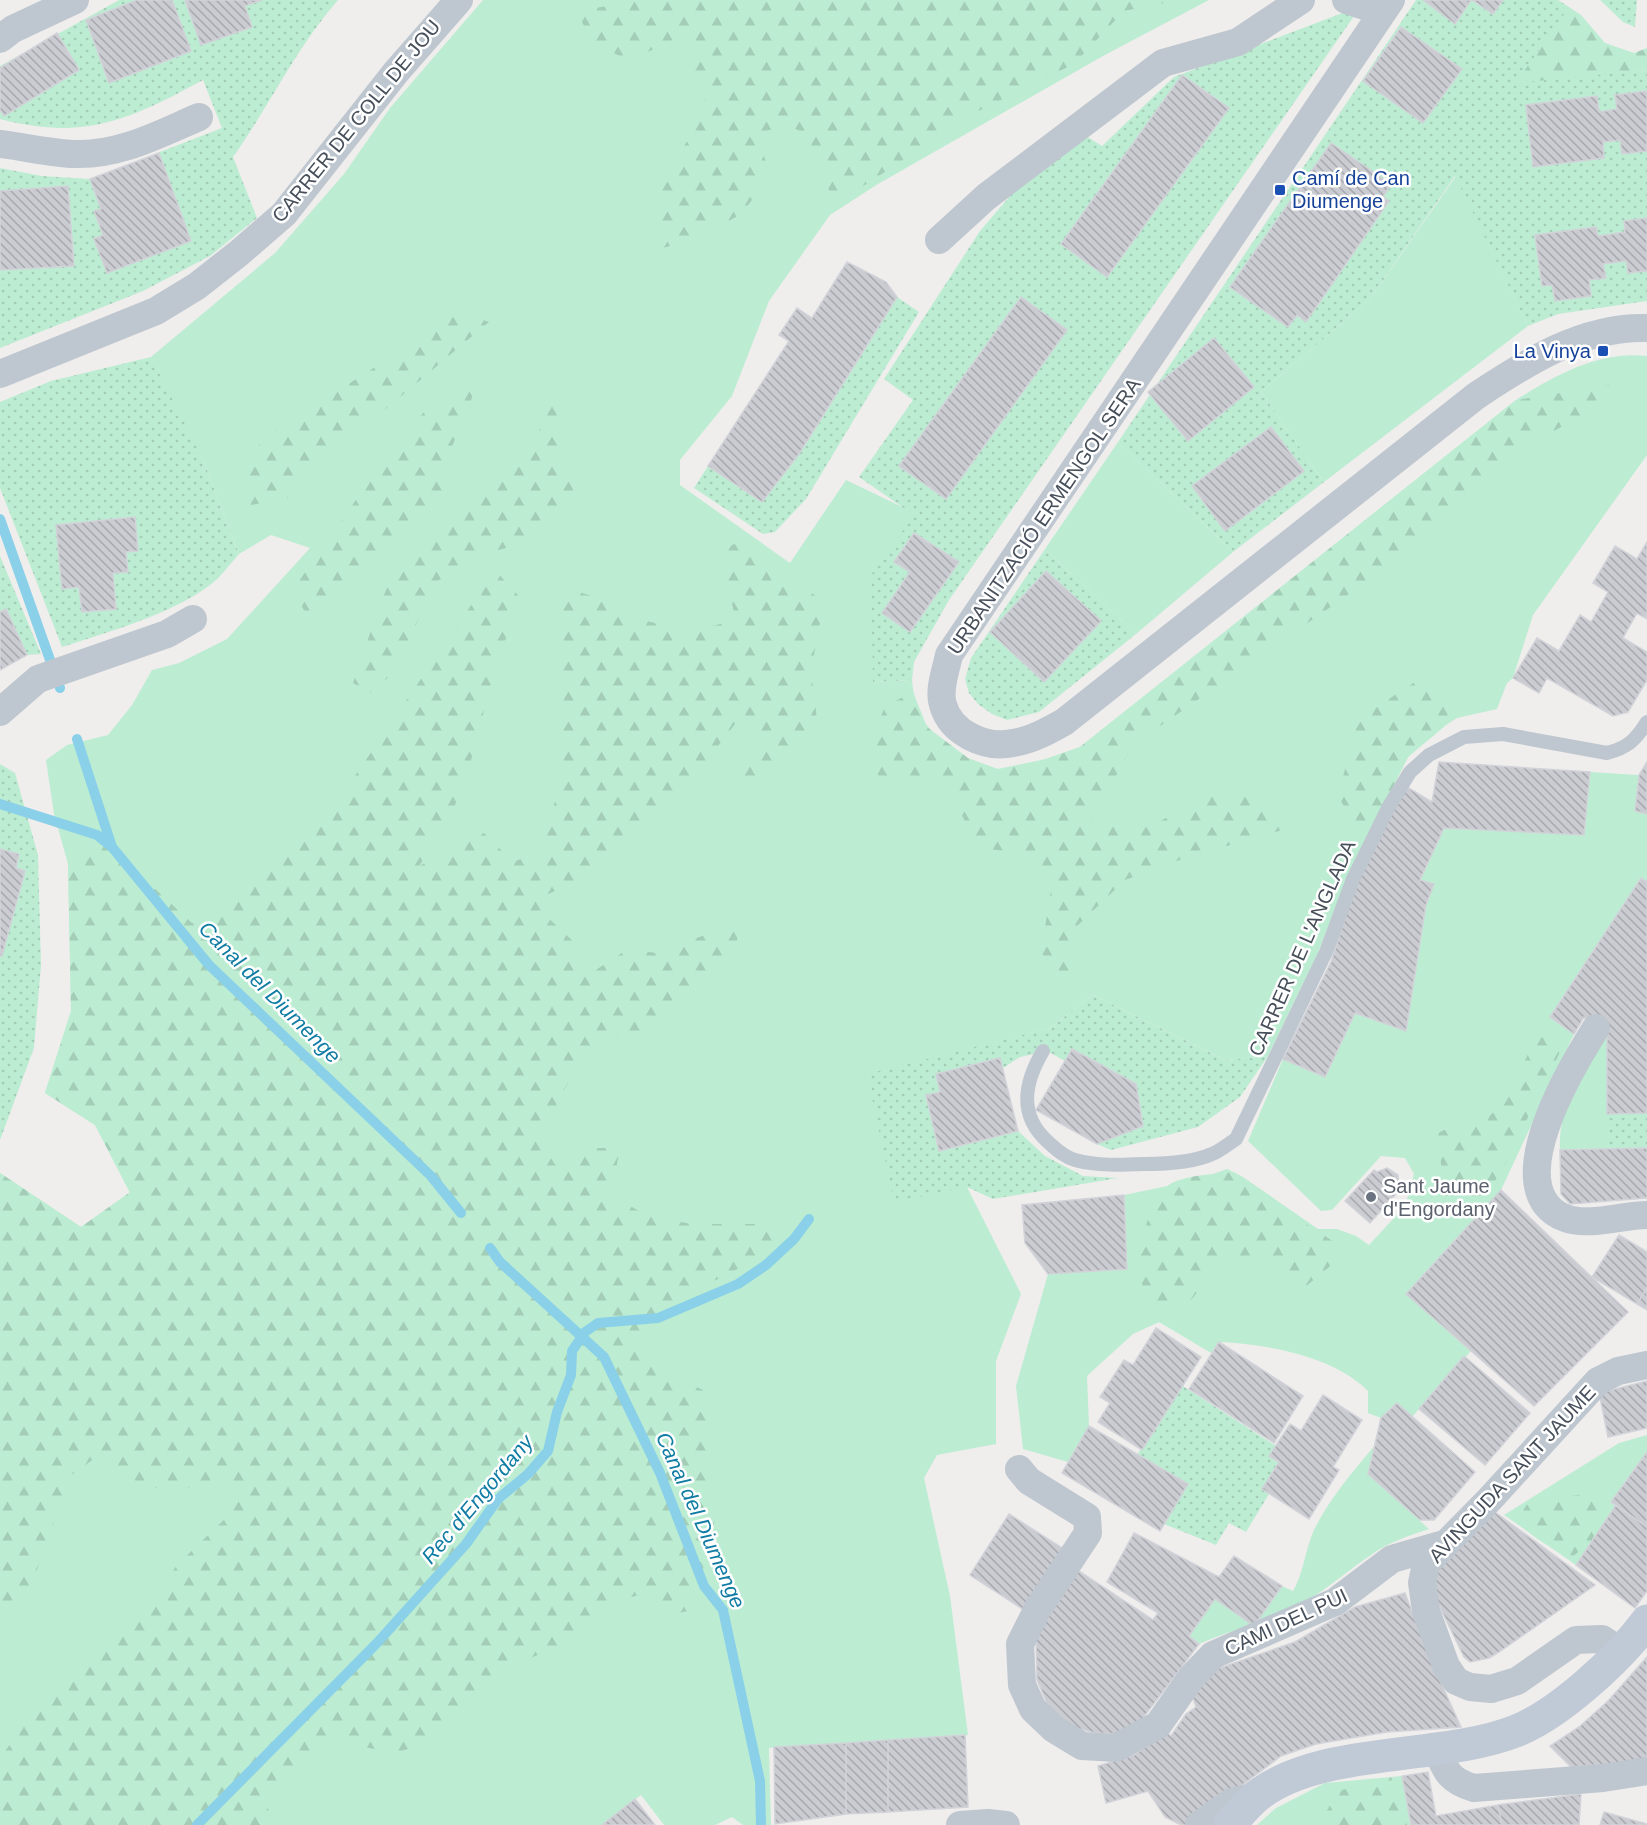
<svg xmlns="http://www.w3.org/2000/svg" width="1647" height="1825" font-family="Helvetica,sans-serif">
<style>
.green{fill:#bcedd2}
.forest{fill:url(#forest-firs)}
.garden{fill:url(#garden-dots)}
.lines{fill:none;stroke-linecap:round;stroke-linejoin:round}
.stream{stroke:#8ad0e9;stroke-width:10}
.building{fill:url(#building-back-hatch);stroke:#d1d3d9;stroke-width:1.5}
.lane{stroke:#bec7cf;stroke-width:14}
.street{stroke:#bec7cf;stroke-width:28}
.secondary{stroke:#c0c9d6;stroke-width:33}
.transit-dot{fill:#1a4fb4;stroke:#fff;stroke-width:2}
.worship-dot{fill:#6b7280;stroke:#fff;stroke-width:2}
.labels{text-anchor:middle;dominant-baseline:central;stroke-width:5;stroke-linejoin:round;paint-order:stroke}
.street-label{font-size:20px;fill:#464f5a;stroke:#fff}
.transit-label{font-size:20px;fill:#164399;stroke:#fff;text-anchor:start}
.worship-label{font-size:20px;fill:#5b616d;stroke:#fff;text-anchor:start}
.water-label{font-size:21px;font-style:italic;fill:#107ca3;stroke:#fff}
</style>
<defs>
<pattern id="forest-firs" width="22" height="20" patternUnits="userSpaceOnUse" patternTransform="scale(1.5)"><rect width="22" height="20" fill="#bcedd2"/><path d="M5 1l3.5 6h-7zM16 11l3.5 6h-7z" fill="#a3cdb7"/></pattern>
<pattern id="garden-dots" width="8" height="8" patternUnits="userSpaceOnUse" patternTransform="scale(1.5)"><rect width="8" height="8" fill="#bcedd2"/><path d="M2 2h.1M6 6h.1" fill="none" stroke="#a3cdb7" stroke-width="1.8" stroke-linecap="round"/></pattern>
<pattern id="building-back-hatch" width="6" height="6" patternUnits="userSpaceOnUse" patternTransform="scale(1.5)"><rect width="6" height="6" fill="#caccd2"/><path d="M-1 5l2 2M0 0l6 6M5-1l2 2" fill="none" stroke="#a6a8ad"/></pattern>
</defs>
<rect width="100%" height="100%" fill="#f0eded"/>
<path class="green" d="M483 0H1209L1103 56 878 184 830 215 769 301 732 396 680 460V485L790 563 846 480 915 513 873 682 912 680C913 695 919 717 929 728 944 746 975 769 1000 769 1027 768 1055 755 1080 747L1516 400C1556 375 1598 351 1647 356V455L1533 615 1513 678 1507 683 1497 709 1457 718 1432 734 1408 757 1346 881 1317 955 1268 1056 1225 1060 1093 995 1050 1028 867 1075 967 1187 1021 1294 996 1361V1444L937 1455 924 1478 950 1596 968 1735 769 1748 771 1825H743L732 1817 715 1825H664L641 1795 602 1825H0V1173L81 1227 130 1193 95 1125 45 1093 71 1011 68 864 54 814 46 760 67 745 108 735 132 705 152 670 179 663 227 639 310 548 271 535 239 554 202 457 167 395 151 357 275 253 344 174 390 108Z
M1456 176 1528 326 1324 482 1261 392 1370 299Z
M1118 442 1233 552 1136 634 1045 549Z
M1590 772 1639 775 1635 811 1647 814V882L1641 878 1550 1017 1574 1034 1501 1190 1406 1294 1471 1351 1412 1417 1397 1403 1381 1418 1368 1413V1391C1334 1356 1266 1344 1219 1342L1211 1353 1159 1322 1133 1334 1087 1376 1089 1426 1068 1462 1023 1449 1016 1386 1048 1274 1127 1269 1124 1195 1196 1180 1227 1169 1243 1177 1318 1229H1337L1356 1236 1369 1245 1405 1206 1414 1174 1405 1158 1381 1156 1332 1210 1321 1211 1248 1141 1283 1059 1325 1077 1355 1013 1406 1031 1426 905 1434 884 1420 880 1444 828 1584 835Z
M1607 1032V1114L1647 1113V1148L1560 1150C1557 1107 1586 1067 1607 1032Z
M1647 1435V1452L1611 1502 1616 1507 1576 1565 1504 1515 1619 1443Z
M1376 1444 1368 1474 1429 1529C1411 1535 1389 1542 1374 1553 1345 1572 1321 1595 1290 1610 1260 1625 1228 1630 1199 1644L1189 1636 1215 1599 1254 1626 1282 1586 1293 1591C1304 1572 1305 1550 1314 1530 1329 1499 1354 1470 1376 1444Z
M1402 1776 1411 1825H1257L1276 1808 1325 1783Z"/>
<path class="forest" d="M643 0H1179L1124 11 1074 64 952 124 914 153 851 194 832 198 807 134 784 124 755 136 772 175 740 215 692 240 659 249V187L708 107 691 66 693 30 629 61 591 41 577 11Z
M1544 6 1569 7 1581 15 1605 43 1634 53 1647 48V70L1468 91Z
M461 312 489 322 323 462 288 498 251 505 238 475 264 438Z
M478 383 447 459 441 497 358 577 309 618 292 591 391 450 424 412Z
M1610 385 1597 408 1512 453 1365 583 1133 745 1091 821H1160L1214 794 1268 798 1289 828 1185 858 1125 880 1072 931 1070 982 1041 953 1053 877 1032 854 979 848 947 787 921 776 879 778 869 748 885 706 913 692 927 727 968 758 998 769 1046 759 1080 747 1516 400Z
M551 400 563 409 560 458 578 501 523 543 481 555 436 582 393 673 371 693 353 683 381 601 397 567 450 529 529 456Z
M741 541 824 602 811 670 817 720 767 780 737 786 762 740 761 717 735 724 674 803 603 868 542 897 543 913 576 944 585 977 628 949 656 953 713 932 739 931 734 955 674 1010 663 1028 621 1035 576 1068 557 1103 543 1146 556 1166 586 1148H620L611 1195 646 1215 691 1224H759L777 1238 764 1255 674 1302 638 1338 643 1360 703 1390 710 1444 708 1488 716 1515 693 1610 663 1616 646 1593 614 1602 581 1637 504 1669 440 1738 396 1753 337 1742 284 1785 257 1786 269 1811 270 1825H0V1758L28 1720 135 1621 178 1564 230 1514 247 1487 144 1488 102 1453 70 1476 28 1595 0 1625V1173L81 1227 130 1192 95 1125 45 1093 71 1011 68 864 97 835 192 923 222 916 325 820 495 570 526 604 500 649 470 764 450 819 419 866 484 833 513 862 541 851 561 780 558 673 564 588 603 599 650 622 700 629 736 620 719 551Z
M1418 680 1440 688 1450 705 1445 726 1408 757 1371 830 1353 824 1338 795 1357 725 1375 708Z
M1537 1037 1561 1039 1562 1048 1499 1176 1469 1210 1448 1207 1444 1195 1438 1133 1454 1125 1482 1123 1502 1104Z
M1234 1172C1249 1182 1260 1195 1275 1205 1295 1219 1316 1228 1335 1243L1334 1263 1305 1287 1265 1259 1225 1258 1191 1300 1164 1307C1159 1303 1150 1298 1146 1293 1131 1270 1146 1206 1166 1187 1179 1175 1217 1174 1234 1172Z
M1585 1494 1604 1511 1591 1543 1573 1556C1553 1547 1527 1539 1519 1517L1529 1501Z
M1391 1777 1407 1825H1328L1325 1814 1338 1791Z"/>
<path class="garden" d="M119 0H338C296 48 270 105 233 157L257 218 210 256 143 291 0 348V168L42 176 90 179 222 128 203 80C129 120 85 141 0 119V66Z
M1416 0H1558L1569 7 1516 83 1647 70V301L1558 314 1528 326 1455 176 1370 299 1261 392 1324 482 1233 552 1118 442Z
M1600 0H1637L1635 27 1623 22Z
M1361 6 949 600 914 662 912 680 873 682 871 575 914 515 859 477 913 400 884 379 980 231 1070 126 1102 146 1174 77Z
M897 297 919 312 806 499 775 532 763 534 694 488 708 466 762 502 799 454Z
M151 357 202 457 239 554C230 564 221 577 210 585 172 614 108 632 62 647L0 488V402L51 381Z
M1045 549 1136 634 1039 712 1007 720 992 714 978 704 969 693 965 679 971 658Z
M0 556 41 654 27 655 0 670Z
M0 764 15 773 38 855 41 965 34 1048 0 1140Z
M1093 995 1225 1060 1268 1056 1240 1097 1198 1127 1111 1150 1097 1144 1143 1125 1136 1084 1072 1049 1065 1061 1047 1051 1020 1057 1003 1068 1000 1059 936 1074 940 1092 927 1095 940 1151 1018 1131 1045 1156 1083 1176 1118 1178 993 1199 967 1187 894 1202 867 1074 1050 1028Z
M1647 1113V1148L1607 1149V1114Z
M1183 1386 1276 1446 1270 1456 1279 1462 1262 1489 1269 1494 1246 1532 1229 1523 1216 1545 1164 1524 1137 1455Z"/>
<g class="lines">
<path class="stream" d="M0 519 60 688
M77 739 112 847 209 965 431 1176 461 1213
M0 804 97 835 112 847
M490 1248 500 1262 604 1357 660 1473 704 1586 723 1610 760 1781 761 1825
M197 1825 377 1643 466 1544 498 1499 528 1474 548 1451 557 1412 571 1375 572 1351 585 1332 598 1323 658 1318 738 1284 766 1265 794 1239 809 1219"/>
</g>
<path class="building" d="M137 0H172L191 51 109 83 86 20Z
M185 0H262L245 6 252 27 201 45Z
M1423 0H1471L1455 24Z
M1472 0H1503L1493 14Z
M1401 27 1462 69 1423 123 1363 81Z
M57 33 79 70 4 116 0 110V68Z
M1182 75 1229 108 1107 277 1061 244Z
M1647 91V151L1622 154 1620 140 1603 142 1604 158 1533 167 1526 105 1597 96 1599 112 1617 109 1615 95Z
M1331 143 1391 184 1383 197 1389 201 1306 322 1297 315 1288 327 1230 287Z
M159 153 191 241 107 273 94 239 103 235 94 211 101 209 90 179Z
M68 186 74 266 0 270V191Z
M1647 218V271L1628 273 1626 261 1603 264 1606 278 1589 280 1591 296 1555 301 1552 285 1542 286 1535 235 1596 227 1598 236 1625 232 1624 221Z
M847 262 886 282 897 297 799 454 762 502 708 466 789 341 779 335 797 308 812 318Z
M1021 297 1067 330 946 499 899 466Z
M1214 338 1254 387 1188 441 1148 392Z
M1271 427 1304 471 1225 531 1192 486Z
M135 517 138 551 126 552 128 572 113 573 116 609 82 612 79 587 62 589 56 525Z
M914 533 959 562 910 632 882 613 910 572 894 562Z
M1647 542V619L1637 613 1623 638 1647 652V680L1628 712 1613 716 1547 678 1539 693 1513 678 1537 638 1559 651 1580 615 1591 622 1608 592 1593 583 1615 546 1637 559Z
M1046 571 1101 621 1044 682 990 632Z
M6 609 27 655 0 670V612Z
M1439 762 1590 772 1584 835 1444 828 1420 880 1434 884 1426 905 1406 1031 1355 1013 1325 1077 1283 1059 1331 962 1365 856 1407 787 1432 802Z
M1647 762V814L1635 811 1639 775Z
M0 849 19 854 16 868 25 871 2 956H0Z
M1641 878 1647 882V1113L1607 1114V1032L1584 1017 1574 1034 1550 1017Z
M1072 1049 1136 1084 1143 1126 1097 1144 1036 1110Z
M1000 1058 1018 1131 939 1151 926 1095 940 1092 936 1074Z
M1647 1148V1198L1570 1204 1561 1194 1560 1150Z
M1387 1168 1398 1175 1399 1185 1395 1191 1397 1193 1370 1223 1345 1201 1374 1170 1377 1172Z
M1501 1190 1628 1312 1534 1406 1406 1294Z
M1124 1195 1127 1269 1048 1274 1025 1243 1022 1205Z
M1619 1235 1647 1252V1288L1637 1304 1592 1277Z
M1647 1288V1310L1637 1304Z
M1156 1328 1201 1357 1142 1450 1098 1422 1110 1403 1100 1397 1124 1360 1133 1365Z
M1219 1342 1303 1396 1274 1443 1189 1389Z
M1464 1356 1530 1413 1485 1465 1419 1409Z
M1647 1381V1428L1608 1437 1599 1393Z
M1323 1395 1362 1420 1333 1467 1339 1470 1309 1519 1262 1489 1279 1462 1269 1456 1290 1424 1301 1431Z
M1397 1403 1475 1472 1434 1520H1420L1368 1474 1381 1418Z
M1089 1426 1188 1484 1160 1531 1062 1473Z
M1647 1452V1527L1611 1502Z
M1616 1505 1647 1527V1591L1635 1608 1576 1565Z
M1492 1510 1595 1585 1499 1652 1489 1658 1470 1662 1464 1657 1432 1591 1437 1566Z
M1009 1514 1070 1553 1030 1614 970 1575Z
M1134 1533 1219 1577 1234 1556 1282 1586 1254 1626 1215 1599 1189 1636 1199 1644 1137 1726 1120 1734 1095 1733 1076 1728 1056 1715 1047 1703 1037 1680 1036 1636 1076 1569 1153 1620 1158 1613 1107 1582Z
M1405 1593 1427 1652 1461 1727 1387 1732 1316 1744 1281 1756 1189 1825H1181L1165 1817 1148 1791 1106 1803 1098 1766 1134 1755 1166 1732 1171 1736 1186 1714 1196 1707 1193 1698 1211 1671 1295 1642 1355 1607Z
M1647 1657V1761L1571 1767 1550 1746 1579 1727 1608 1701Z
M965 1735 968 1807 888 1812V1740Z
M888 1740V1812L846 1814V1743Z
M846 1743V1814L775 1824 774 1747Z
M1428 1772 1436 1816 1498 1805 1502 1825H1411L1402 1776Z
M1581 1794 1579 1825H1502L1498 1805Z
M635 1799 655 1825H602Z
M1604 1812 1647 1824V1825H1600Z"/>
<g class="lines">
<path class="lane" d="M1043 1051C1024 1083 1018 1115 1048 1142 1056 1149 1064 1157 1075 1160 1097 1166 1121 1165 1144 1164 1166 1164 1192 1163 1212 1154 1220 1151 1228 1144 1236 1139L1326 952 1353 879 1388 808 1410 772 1429 755 1464 737 1503 734 1607 753C1627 748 1636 740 1647 722"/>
<path class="street" d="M1346 0 1383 12
M1391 0 949 655C946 670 938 690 943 705 951 733 985 749 1013 743 1032 740 1048 731 1064 722L1476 396C1527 362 1583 326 1647 328
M0 39 13 29 75 0
M0 144C25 147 50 153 74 154 119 156 159 134 199 117
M939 240 986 197 1163 63 1238 42 1301 0
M0 374 156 311 197 286 239 253 284 214 396 72 459 0
M0 712 38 679 167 634 193 619
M1596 1028C1572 1066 1496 1191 1565 1218 1589 1227 1622 1215 1647 1215
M1019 1469 1029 1481 1087 1517 1088 1533 1037 1610 1020 1644 1022 1685 1033 1709 1054 1729 1082 1746 1116 1748 1158 1725 1191 1678 1213 1655 1335 1602 1392 1559 1444 1544
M1620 1651 1602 1639 1576 1640 1517 1681 1491 1689 1470 1687 1456 1681 1446 1666 1426 1611 1422 1583 1426 1564 1489 1500 1598 1381 1618 1371 1647 1365
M1437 1750C1446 1772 1450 1781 1474 1788L1603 1778 1647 1771
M960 1825 988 1823 1006 1825
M1199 1825 1231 1802 1256 1796"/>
<path class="secondary" d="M1229 1825C1238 1816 1247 1804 1257 1796 1320 1746 1440 1761 1516 1731 1559 1714 1619 1659 1647 1621"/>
</g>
<g class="transit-dot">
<rect x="1274" y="184" width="12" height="12" rx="3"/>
<rect x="1597" y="345" width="12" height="12" rx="3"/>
</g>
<circle class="worship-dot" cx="1371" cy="1197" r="6"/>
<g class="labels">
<g class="street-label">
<text transform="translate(356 121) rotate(-51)">CARRER DE COLL DE JOU</text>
<text transform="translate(1044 516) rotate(-56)">URBANITZACIÓ ERMENGOL SERA</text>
<text transform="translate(1302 948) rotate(-66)">CARRER DE L'ANGLADA</text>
<text transform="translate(1512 1474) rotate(-47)">AVINGUDA SANT JAUME</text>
<text transform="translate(1286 1622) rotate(-25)">CAMI DEL PUI</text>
</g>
<g class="transit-label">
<text x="1292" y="178">Camí de Can<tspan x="1292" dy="23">Diumenge</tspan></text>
<text x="1591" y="351" text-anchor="end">La Vinya</text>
</g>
<g class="worship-label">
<text x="1383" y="1186">Sant Jaume<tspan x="1383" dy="23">d'Engordany</tspan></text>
</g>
<g class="water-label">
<text transform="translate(270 992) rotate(45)">Canal del Diumenge</text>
<text transform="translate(477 1499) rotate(-50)">Rec d'Engordany</text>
<text transform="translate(701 1520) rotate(66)">Canal del Diumenge</text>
</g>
</g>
</svg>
